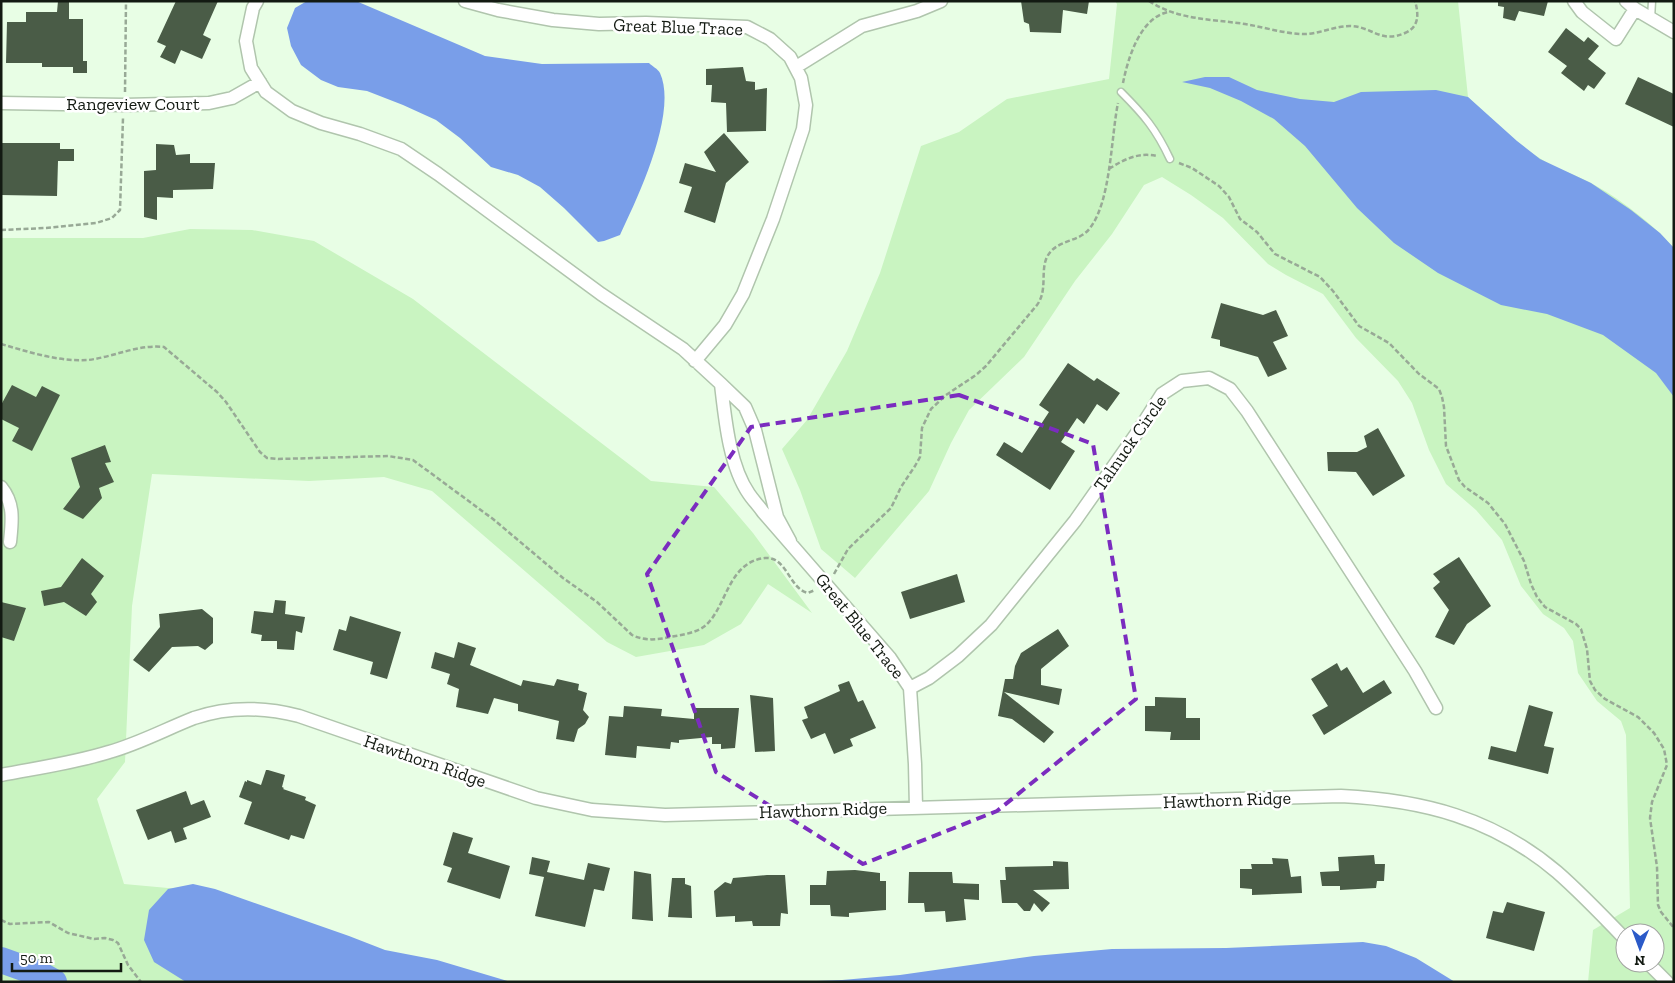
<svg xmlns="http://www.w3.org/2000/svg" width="1675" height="983" font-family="'Zilla Slab',serif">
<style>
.green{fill:#c9f4c1;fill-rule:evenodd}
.water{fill:#799ee9}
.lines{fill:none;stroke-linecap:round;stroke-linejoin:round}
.river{stroke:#799ee9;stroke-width:26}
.building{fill:#4a5c47}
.service-casing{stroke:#b0c5ad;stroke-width:9}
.minor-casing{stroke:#b0c5ad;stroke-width:15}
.path{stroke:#98a996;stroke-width:2.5;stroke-dasharray:5 2.5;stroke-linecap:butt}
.service{stroke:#fff;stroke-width:6}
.minor{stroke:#fff;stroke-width:12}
.marked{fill:none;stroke:#7b2cbf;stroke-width:4;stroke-dasharray:10 6;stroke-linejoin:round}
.labels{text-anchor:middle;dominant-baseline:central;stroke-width:5;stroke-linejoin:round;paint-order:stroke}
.street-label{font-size:18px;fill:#131a12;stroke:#fff}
</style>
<rect width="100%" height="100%" fill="#e8fee5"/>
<path class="green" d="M1115 1H1458L1468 97C1491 118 1514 143 1541 159 1556 169 1574 174 1589 182 1618 197 1653 224 1674 248V982H1588L1593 930 1630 908 1626 735 1621 721 1597 701 1578 673 1573 641 1564 628 1543 614 1521 586 1502 540 1476 510 1446 484 1429 450 1412 403 1398 381 1356 338 1323 294 1286 275 1268 264 1223 218 1191 195 1162 177 1144 185 1112 234 1075 281 1024 357 969 410 951 443 929 491 855 578 821 549 800 490 782 449 807 420 847 351 880 273 921 146 959 132 1007 99 1109 79 1117 4ZM1625 933H1655V963H1625Z
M190 229 252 230 314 241 413 299 651 481 714 487 753 533 812 613 768 584 741 624 704 645 636 657 607 642 432 491 384 477 309 481 152 474 132 606 125 762 97 799 124 884 179 889 467 982H1V238H143Z"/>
<path class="water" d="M307 1H356L485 56 542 64 649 63C652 66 658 69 660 73 678 113 638 197 620 235L604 241 598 242 564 208 540 187 518 175 491 167 460 138 436 120 403 105 367 91 338 87 321 80 301 65 291 46 287 28 295 8Z
M1205 77H1229L1257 90 1300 99 1334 102 1361 92 1436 90 1468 97 1517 141 1540 159 1591 183 1631 210 1660 233 1674 248V397L1656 373 1603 335 1547 314 1501 305 1438 273 1394 243 1357 208 1305 146 1274 119 1241 101 1210 88 1182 82Z
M193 884 215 889 349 936 385 950 437 960 511 982H186L154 962 144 940 149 910 168 889Z
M1363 942 1386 946 1416 958 1455 982H790L842 980 900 975 1034 956 1112 949 1226 948Z"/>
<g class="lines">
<path class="river" d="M1 960 40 974 54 982"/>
</g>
<path class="building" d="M58 1H69V19H83V61H87V73H73V67H42V63H6L7 22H26V12H57Z
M176 1H218L203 35 211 39 202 59 181 50 175 64 160 57 166 46 157 42Z
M1021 1H1089L1087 14 1063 10 1061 33 1030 32 1029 24 1024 22Z
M1498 1H1548L1544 16 1519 11 1515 21 1503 18 1504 7 1498 6Z
M1566 28 1584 42 1588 37 1599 46 1588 59 1606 73 1594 89 1588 85 1584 91 1561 73 1567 66 1548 52Z
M743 67 746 81 755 82V90L767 88 766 131 727 132 726 103 711 102 712 85H706V69Z
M1638 77 1674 94V127L1625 104Z
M724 133 749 162 726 183 715 223 684 212 692 187 679 183 685 163 716 172 704 152Z
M1 143H60V149H74V161H58L57 196 1 195Z
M156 144 174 145 176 155 190 154V163H215L213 189 173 190V198L157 197V220L144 217V171L156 170Z
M1221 303 1263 315 1276 310 1288 336 1273 342 1287 369 1268 377 1258 357 1220 346V340L1211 338Z
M1068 363 1094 381 1097 378 1120 393 1107 411 1097 404 1084 424 1077 418 1061 442 1075 451 1050 490 996 455 1004 442 1022 453 1049 412 1039 405Z
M12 385 36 397 42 386 60 395 32 451 12 441 19 428 1 419V405Z
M1378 428 1405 476 1373 496 1356 472 1328 471 1327 452H1357L1367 447 1364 436Z
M105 445 111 462 105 463 114 482 99 488 102 498 83 519 63 509 80 487 71 458Z
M1459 557 1491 606 1467 624 1454 645 1435 637 1449 610 1433 588 1440 582 1433 574Z
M82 558 104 576 91 594 97 602 86 616 64 602 44 606 41 591 61 587Z
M957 574 965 602 910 619 901 592Z
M275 600 286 601 285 614 305 617 302 633 296 631 294 650 277 649V641H261L262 635 251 633 254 611 273 613Z
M1 602 26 608 14 641 1 637Z
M202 609 213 618V643L205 650 198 646 172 647 149 672 133 660 160 627 159 614Z
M350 616 401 632 387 679 370 674 373 662 333 650 339 629 346 631Z
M1058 629 1069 646 1041 669V685L1062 689 1059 705 1004 692 1054 732 1044 743 1012 719 998 716 1005 679H1013L1015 666 1021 653Z
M458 642 476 648 470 665 521 686 523 680 554 686 557 679 579 684 578 690 587 693 583 710 589 717 585 724 578 729 574 742 556 739 559 721 518 711V704L494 698 488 714 456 707 459 689 447 684 450 674 431 668 435 652 454 658Z
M1337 663 1341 671 1347 667 1363 693 1384 680 1392 693 1324 735 1312 715 1328 706 1311 679Z
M849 681 858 702 863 700 876 728 850 739 853 746 834 754 825 733 811 739 802 720 808 718 804 707 840 691 838 685Z
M750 695 773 698 775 751 755 752Z
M1155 697 1186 698V718H1200V740H1170L1171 732 1145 731V706H1155Z
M1529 705 1553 712 1544 746 1554 748 1548 774 1488 759 1491 746 1516 752Z
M624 706 662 709 661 716 694 719V708H739L735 748 721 749V744H712V737L679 740V743L671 742 670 749 637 746 636 758 605 755 609 716 623 717Z
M266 770H268L285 775 282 787 284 788 283 789 306 797 305 800 316 805 304 839 291 835 289 840 244 824 252 802 239 797 245 781 247 782V780L261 785Z
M186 791 191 805 204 800 211 817 183 828 187 839 175 843 171 831 148 840 136 810Z
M453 832 473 838 468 853 510 866 500 899 447 882 452 868 443 865Z
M1374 855 1375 864H1385L1384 881H1377L1376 888 1340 890V886H1322L1320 872 1339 871 1338 857Z
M532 857 550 861 547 872 584 880 588 863 610 868 604 891 594 889 585 927 535 916 544 877 529 874Z
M1272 858 1288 859 1291 877 1301 876 1302 893 1252 895V889L1240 888V869H1252L1251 864H1273Z
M1053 861 1068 862 1069 889 1033 890 1050 903 1042 912 1034 903 1030 911H1024L1017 903H1002L1000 880H1006L1005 867 1053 866Z
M855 870 880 873V881H886V910L849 913V917L831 916 830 905H810V885H826L827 871Z
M634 871 651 874 653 921 632 919Z
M909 872H952L953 883 979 884V900L964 899 966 920 946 922 945 911 925 912 924 903H908Z
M767 875H785L788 914 781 913 780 926H753L752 921 735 922V916L716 917 714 891 725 882 731 884 733 878Z
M672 878H685V884L691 886 692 918 668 917Z
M1507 902 1545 912 1534 951 1486 938 1493 911 1503 913Z"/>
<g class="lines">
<g class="service-casing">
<path id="service" d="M1651 19 1652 1
M1121 92C1144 115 1156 129 1170 159"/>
</g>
<g class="minor-casing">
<path id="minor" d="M257 1 253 8 246 41 251 68 266 92 292 111 321 123 360 134 401 149 438 174 601 294 683 349 721 384 745 407 755 430 777 517 790 541
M465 1 498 10 553 20 599 24 646 23 747 27 770 39 790 57 801 78 806 105 803 129 773 219 743 294 725 325 695 361
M1574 1 1582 12 1616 39 1635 9
M1626 1 1635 9 1674 32
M796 67 862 26 917 11 941 1
M1 103 124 105 209 103 232 98 260 82
M721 384C725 418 729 465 749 494 753 500 759 506 763 512L890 658 910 688 915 764 916 808
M1 487C15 504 12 522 10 542
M910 688 929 678 958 656 991 625 1075 521 1139 430 1162 394 1182 381 1209 378 1230 389 1247 411 1415 671 1436 708
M1 775C37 768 74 763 109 752 138 744 166 729 194 718 229 706 264 707 299 716L536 798 592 810 665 815 1341 796C1423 800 1493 818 1557 872 1581 893 1603 916 1625 939
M1648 963 1667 982"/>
</g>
<path class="path" d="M1149 1C1178 20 1211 19 1245 24 1263 27 1282 33 1301 34 1318 35 1333 26 1350 26 1371 26 1381 44 1405 33 1419 27 1419 15 1415 1
M1123 83C1128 58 1140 18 1168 12
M125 92 126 1
M1179 163 1192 168 1219 186 1229 197 1240 219 1257 232 1275 254 1320 277 1333 291 1359 326 1389 343 1419 374 1439 389 1442 397 1444 407 1446 446 1459 480 1465 487 1488 503 1505 524 1524 561 1531 584 1537 597 1545 607 1576 624 1581 629 1587 649 1590 681 1595 690 1605 699 1638 717 1654 733 1664 749 1667 765 1652 802 1650 818 1657 867 1658 905 1661 912 1674 928
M1109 169C1124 159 1139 152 1157 156
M1 230 46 228 96 223 112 218 120 210 123 118
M1 344C29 352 59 362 88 360 113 357 139 344 164 347L217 392 226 402 260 452 267 458 278 459 388 456 413 460 493 519 563 578 597 602 632 635C644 641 657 640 670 637 681 635 697 633 706 625 727 606 728 562 765 558 787 556 789 589 808 593L815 590
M834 574 848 549 891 508 901 487 915 466 920 457 922 428 931 409 946 395 976 375 986 366 1037 305C1048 290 1040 272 1047 257 1056 239 1079 243 1090 228 1111 201 1111 137 1118 103
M1 920 10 924 49 922 68 933 94 939 105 938 113 940 118 943 128 965 141 982"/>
<use href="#service" class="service"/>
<use href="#minor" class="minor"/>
</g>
<path class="marked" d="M959 395 1093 444 1136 699 997 811 863 864 716 772 647 574 751 427Z"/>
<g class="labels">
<g class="street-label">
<text transform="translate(678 27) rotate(2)">Great Blue Trace</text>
<text x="133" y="104">Rangeview Court</text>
<text transform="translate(1130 443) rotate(-55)">Talnuck Circle</text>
<text transform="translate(860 626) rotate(51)">Great Blue Trace</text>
<text transform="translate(425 761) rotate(19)">Hawthorn Ridge</text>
<text transform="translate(1227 800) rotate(-2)">Hawthorn Ridge</text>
<text transform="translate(823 810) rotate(-2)">Hawthorn Ridge</text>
</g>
</g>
<rect width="1675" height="983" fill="none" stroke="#131a12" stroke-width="5"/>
<g transform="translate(1640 948) rotate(181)"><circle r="24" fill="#ffffff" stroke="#a1a3a0"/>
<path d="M0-4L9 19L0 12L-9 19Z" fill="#2b5ac8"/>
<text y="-8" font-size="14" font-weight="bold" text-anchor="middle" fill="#131a12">N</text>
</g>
<path d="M12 963v8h109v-8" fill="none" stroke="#131a12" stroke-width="2.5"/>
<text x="20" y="963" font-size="15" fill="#131a12" stroke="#ffffff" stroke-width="4" paint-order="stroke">50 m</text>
</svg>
